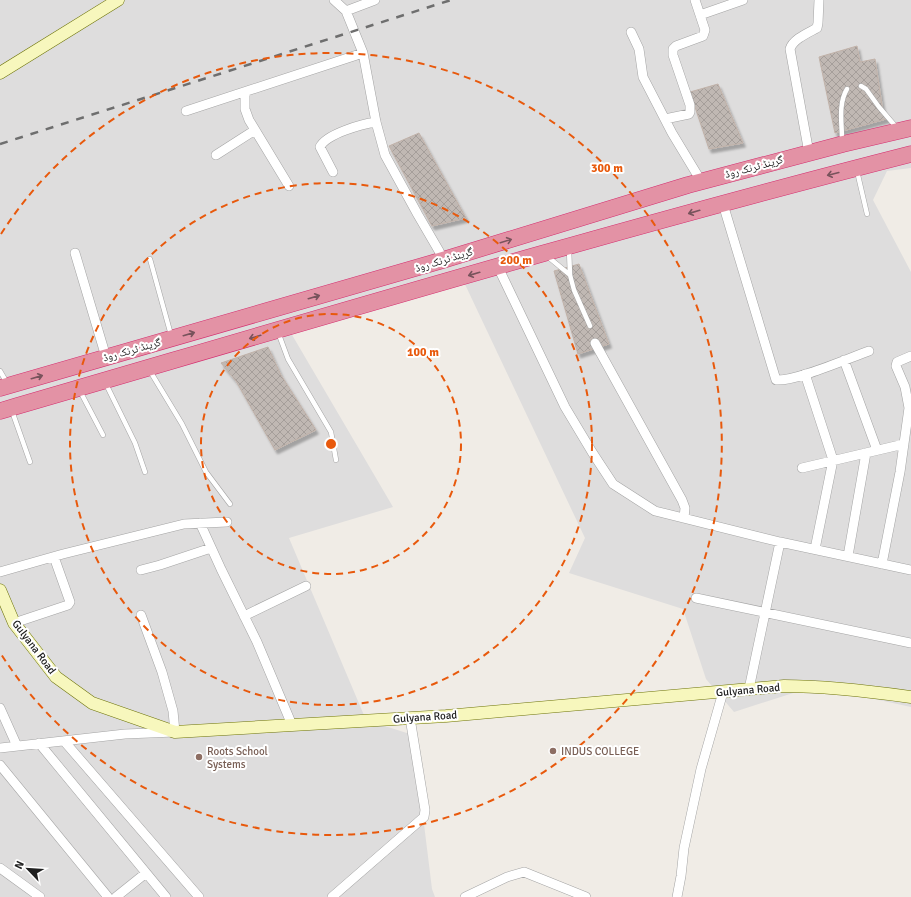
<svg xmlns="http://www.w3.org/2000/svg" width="911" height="897" font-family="Signika,'Noto Naskh Arabic',sans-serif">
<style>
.residential{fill:#dedddd}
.building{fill:url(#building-cross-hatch);stroke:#c1b2a9;filter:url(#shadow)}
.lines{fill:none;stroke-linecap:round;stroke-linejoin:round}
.lane-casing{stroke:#a4a4a4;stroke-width:5.5}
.street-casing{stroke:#a4a4a4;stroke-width:10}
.secondary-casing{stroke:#6e740a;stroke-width:13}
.highway-casing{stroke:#d42d6f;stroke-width:17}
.lane{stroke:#fff;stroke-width:4.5}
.street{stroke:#fff;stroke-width:9}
.secondary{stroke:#f7f7bd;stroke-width:12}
.highway{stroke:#e392a5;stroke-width:16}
.rail{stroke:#6e6e6e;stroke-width:2.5;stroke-dasharray:8 8;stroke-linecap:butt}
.oneway{stroke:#78535c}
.ring{fill:none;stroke:#e8590c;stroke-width:2;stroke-dasharray:7 5}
.education-dot{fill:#8d6e63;stroke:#fff;stroke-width:1.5}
.labels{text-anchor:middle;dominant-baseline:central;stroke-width:4;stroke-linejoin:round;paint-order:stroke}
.street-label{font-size:11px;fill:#202020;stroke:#fff}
.education-label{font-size:11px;fill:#785e54;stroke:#fff;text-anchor:start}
.centre{fill:#e8590c;stroke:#fff;stroke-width:2}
.ring-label{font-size:12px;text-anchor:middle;font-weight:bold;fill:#e8590c;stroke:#fff;stroke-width:4;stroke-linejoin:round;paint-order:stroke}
</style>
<defs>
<pattern id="building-cross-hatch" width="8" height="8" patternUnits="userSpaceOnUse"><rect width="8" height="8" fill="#c0b8b3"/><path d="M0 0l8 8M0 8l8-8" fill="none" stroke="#a59e9a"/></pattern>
<filter id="shadow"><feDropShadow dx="2.5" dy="4" stdDeviation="1" flood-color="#0004"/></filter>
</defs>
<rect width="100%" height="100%" fill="#f0ece6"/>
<path class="residential" d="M0 0H911V168L887 171 873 200 911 272V707L815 686 734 712 706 679 683 609 569 573 585 538 462 278 288 328 393 507 289 538 366 720 413 735 432 889 435 897H0Z"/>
<path class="building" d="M857 46 860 62 875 59 883 111 890 118 835 133 819 57Z
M718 84 743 143 709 149 690 92Z
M419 133 466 218 432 226 389 146Z
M579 264 609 344 578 354 554 271Z
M268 347 281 375 316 430 275 450 236 381 221 363Z"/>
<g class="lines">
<g class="lane-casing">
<path id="lane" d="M861 86 866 89 879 107 897 128
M842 140C842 123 838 104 847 89
M857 171 867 214
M569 249 570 275 574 290 590 326
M547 256 570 275
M150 259 171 335
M278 332 288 359 331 432 336 460
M0 371 7 383
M150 371 182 424 206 472 230 504
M106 384 135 443 145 472
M80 391 103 435
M12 411 30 462"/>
</g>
<g class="street-casing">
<path id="street" d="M334 0 346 11 363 53 376 122 385 155 418 215 439 251 443 260
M346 11 375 0
M700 15 743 0
M631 32 639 49 643 77 672 133 701 181
M245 92V109L249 120 289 186
M186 111 363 53
M665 119 689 114 690 112V105L673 55V49L676 46 703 36 705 30 695 0
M809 153 790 49C793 39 808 33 817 28L818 23 819 0
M216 155 255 130
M333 172 320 147C326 134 362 124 376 122
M723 204 776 380C794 382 849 358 869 351
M75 253 106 357
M498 267 565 407 592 452 613 484 655 511 780 542 911 570
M595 343 682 500 685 508 684 518
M844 360 877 450
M805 374 833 460 815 549
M802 468 904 444
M200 523 221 569 257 642 292 725
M848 556 866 453
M882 564 900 472 909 408 905 387 896 366 897 362 911 356
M141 570 160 565 211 548
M0 572 63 554 184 524 227 522
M696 598 911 643
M244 616 306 586
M14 623 68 605 70 602 54 557
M749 689 780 542
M0 708 17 746
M64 741 199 897
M39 743 166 897
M0 748 125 734 175 732 173 711 162 672 141 615
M0 765 108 897
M0 868 40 897
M116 897 146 873
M332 897 424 817 425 810 410 718
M465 897 507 877 524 872 586 897
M677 897 681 876 684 848 701 769 723 692"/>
</g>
<g class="secondary-casing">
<path id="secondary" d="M0 73 118 0
M0 590 14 623 56 677 92 703 175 732 446 716 784 686C827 686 868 691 911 697"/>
</g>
<g class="highway-casing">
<path id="highway" d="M0 388 443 260 688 185 843 144 911 128
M0 411C303 323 605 232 911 154"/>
</g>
<use href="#lane" class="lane"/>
<use href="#street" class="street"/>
<use href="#secondary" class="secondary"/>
<use href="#highway" class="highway"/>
<path class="rail" d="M0 144 451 0"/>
</g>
<defs><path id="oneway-shaft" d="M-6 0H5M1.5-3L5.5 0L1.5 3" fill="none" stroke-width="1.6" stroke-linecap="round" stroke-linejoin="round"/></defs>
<g class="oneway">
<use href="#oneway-shaft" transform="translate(833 174) rotate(166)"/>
<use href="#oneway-shaft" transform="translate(694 212) rotate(164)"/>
<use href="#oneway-shaft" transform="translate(506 241) rotate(-17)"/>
<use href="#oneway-shaft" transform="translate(474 274) rotate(164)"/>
<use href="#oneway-shaft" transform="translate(314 297) rotate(-16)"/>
<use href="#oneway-shaft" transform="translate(189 334) rotate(-16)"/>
<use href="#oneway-shaft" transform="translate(255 337) rotate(164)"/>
<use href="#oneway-shaft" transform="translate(37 377) rotate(-16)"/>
</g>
<g class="ring">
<circle cx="331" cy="444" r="130"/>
<circle cx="331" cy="444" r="261"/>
<path d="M1 234A391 391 0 1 1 1 654"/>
</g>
<g class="education-dot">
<circle cx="553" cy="751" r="4"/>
<circle cx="199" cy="757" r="4"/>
</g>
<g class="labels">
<g class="street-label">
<text transform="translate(754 167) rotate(-15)">گرینڈ ٹرنک روڈ</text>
<text transform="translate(444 260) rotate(-17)">گرینڈ ٹرنک روڈ</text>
<text transform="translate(132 350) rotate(-16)">گرینڈ ٹرنک روڈ</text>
<text transform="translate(34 647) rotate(53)">Gulyana Road</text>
<text transform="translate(748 690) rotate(-5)">Gulyana Road</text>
<text transform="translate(425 717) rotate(-4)">Gulyana Road</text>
</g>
<g class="education-label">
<text x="207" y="751">Roots School<tspan x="207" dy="13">Systems</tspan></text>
<text x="561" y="751">INDUS COLLEGE</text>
</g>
</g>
<circle cx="331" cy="444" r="6" class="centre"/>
<g class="ring-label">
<text x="607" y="172">300 m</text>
<text x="516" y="264">200 m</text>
<text x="423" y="356">100 m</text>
</g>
<g transform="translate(28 869) rotate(295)" stroke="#ffffff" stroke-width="3" paint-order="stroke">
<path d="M0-3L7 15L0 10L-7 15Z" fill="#202020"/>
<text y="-6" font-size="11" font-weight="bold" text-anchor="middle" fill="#202020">N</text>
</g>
</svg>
